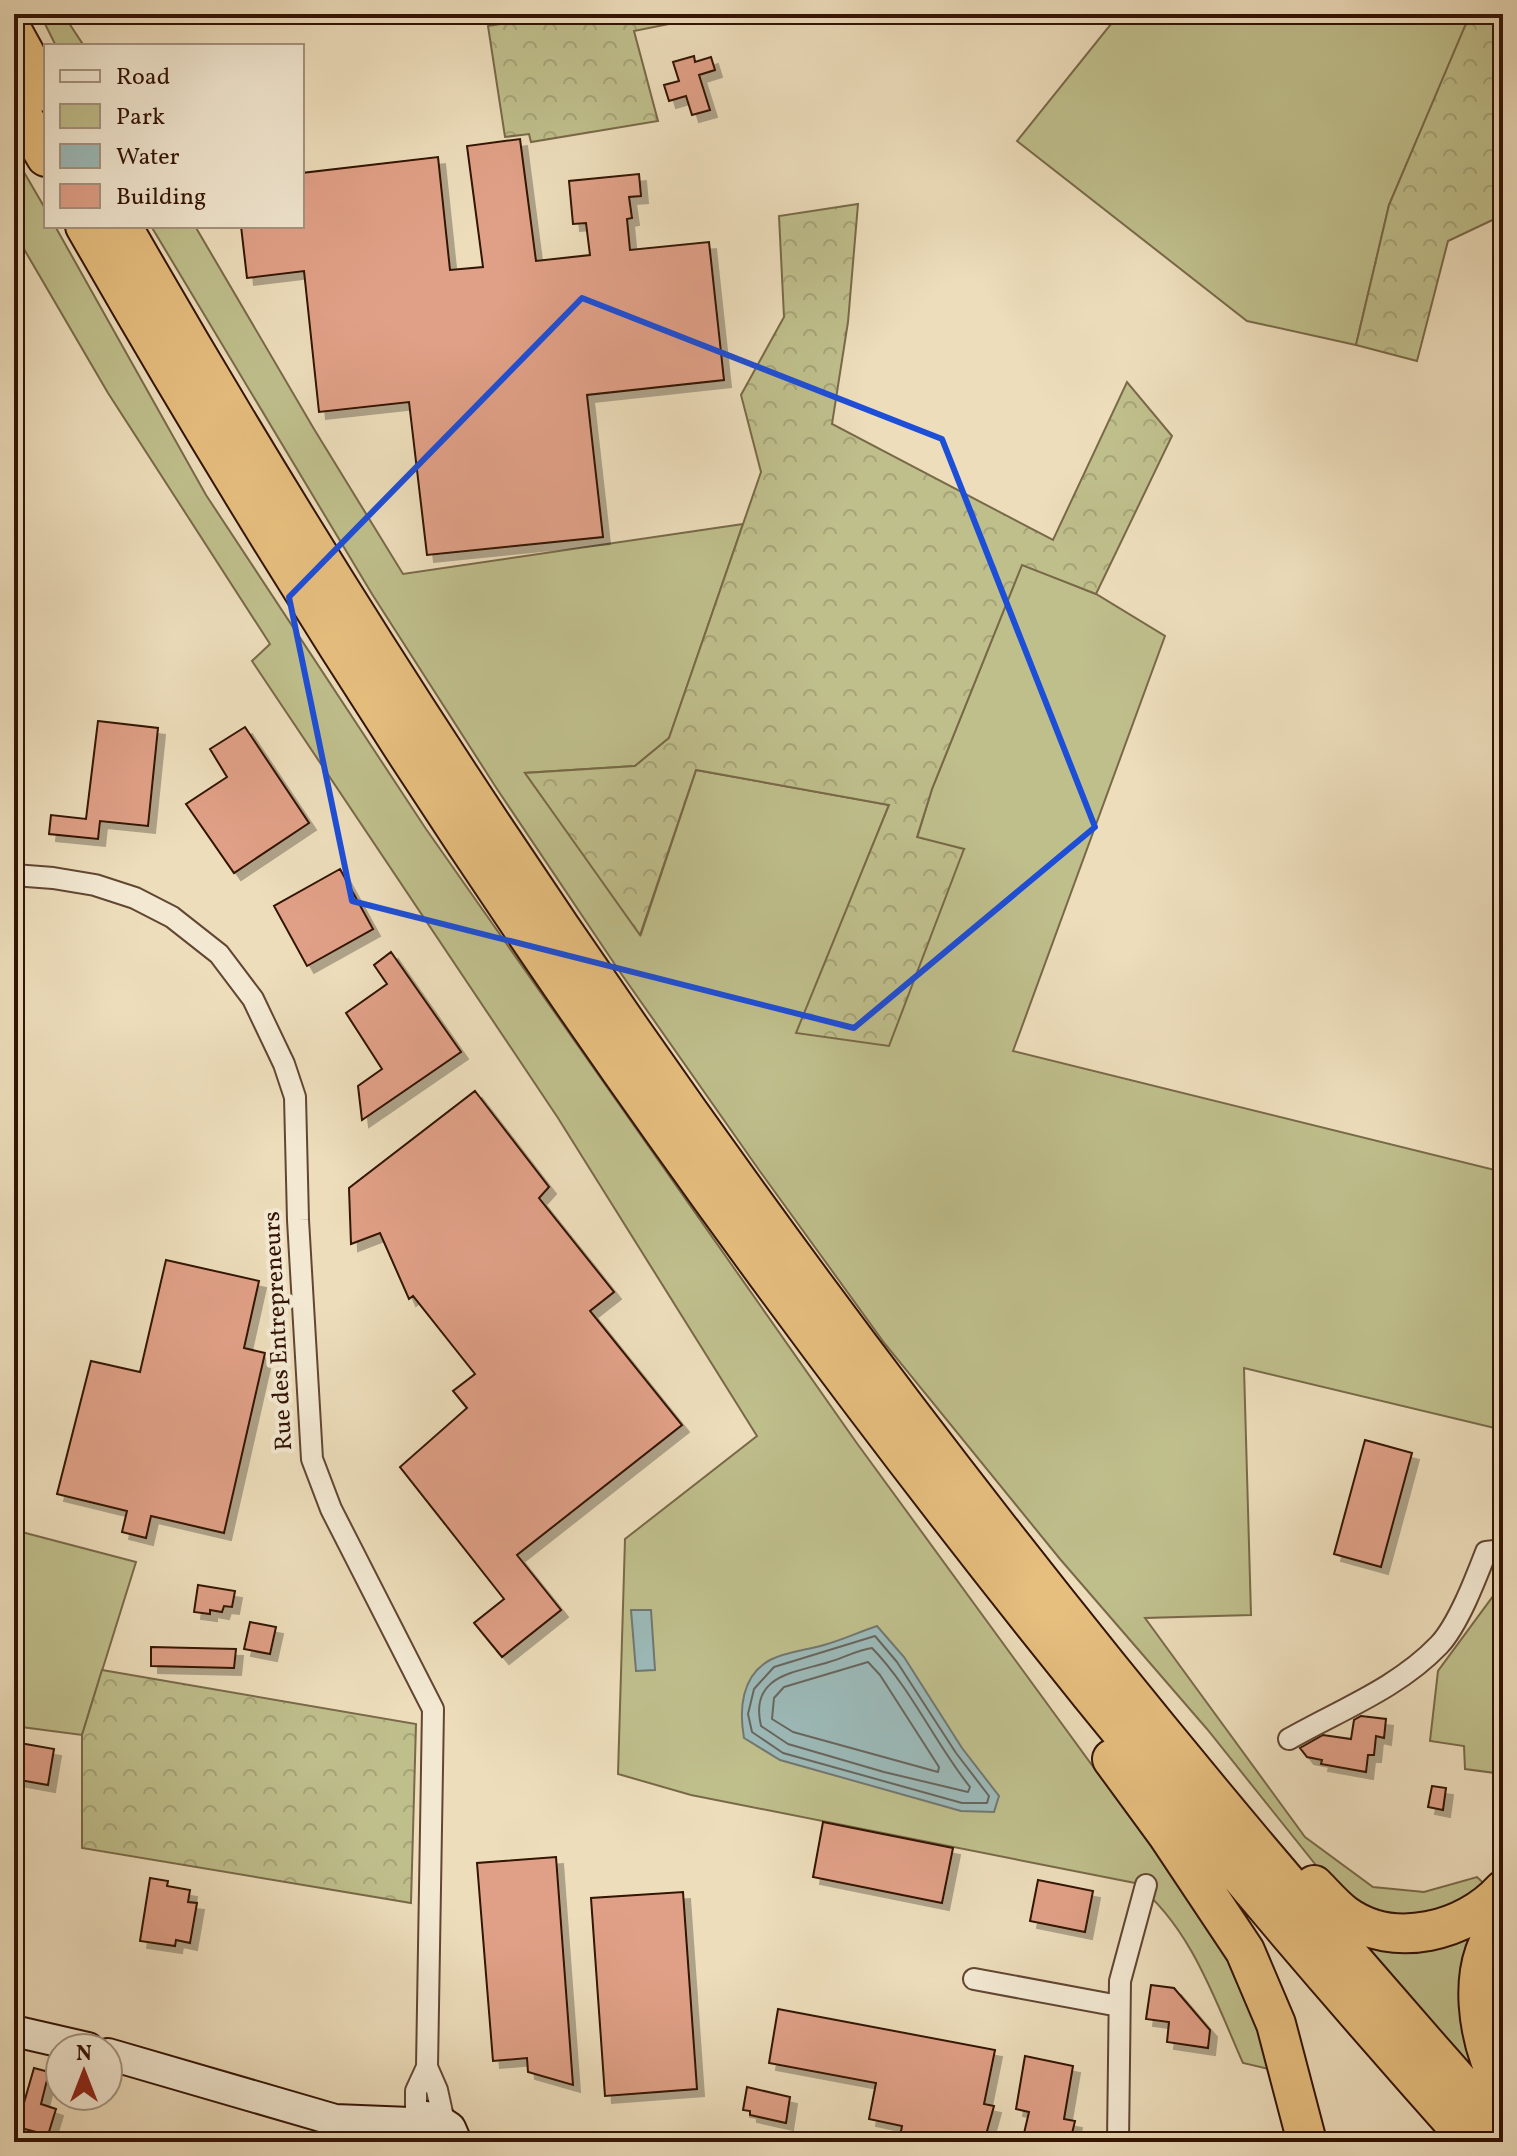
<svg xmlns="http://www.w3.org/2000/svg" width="1517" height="2156" font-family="Vollkorn,serif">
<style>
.green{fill:#bfbf8c;stroke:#796948;stroke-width:2}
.forest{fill:url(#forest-crowns);stroke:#796948;stroke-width:2}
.water{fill:#9cbab9;stroke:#727771;stroke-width:2}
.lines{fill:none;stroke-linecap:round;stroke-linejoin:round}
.shore{stroke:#68665e;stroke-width:2}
.building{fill:#e0a087;stroke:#331304;stroke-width:2;filter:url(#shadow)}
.street-casing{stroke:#624632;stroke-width:24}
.secondary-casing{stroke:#331304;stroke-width:34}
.highway-casing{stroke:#331304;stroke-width:42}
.street{stroke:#f3e9d3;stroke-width:20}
.secondary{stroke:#f3e9d3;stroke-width:30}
.highway{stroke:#e6be7e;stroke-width:38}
.marked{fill:none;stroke:#1d4ed8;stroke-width:6;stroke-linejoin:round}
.labels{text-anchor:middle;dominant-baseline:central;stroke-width:8;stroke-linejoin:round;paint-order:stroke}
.street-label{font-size:24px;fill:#331304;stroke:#f3e9d3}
</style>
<defs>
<pattern id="forest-crowns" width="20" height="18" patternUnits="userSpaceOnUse" patternTransform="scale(2)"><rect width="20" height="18" fill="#bfbf8c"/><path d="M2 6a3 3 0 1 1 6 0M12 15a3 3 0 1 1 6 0" fill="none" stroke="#a5a377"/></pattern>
<filter id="shadow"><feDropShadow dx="7" dy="7" stdDeviation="0" flood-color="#0004"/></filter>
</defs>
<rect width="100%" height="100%" fill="#edddbb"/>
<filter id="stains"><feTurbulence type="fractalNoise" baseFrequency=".0025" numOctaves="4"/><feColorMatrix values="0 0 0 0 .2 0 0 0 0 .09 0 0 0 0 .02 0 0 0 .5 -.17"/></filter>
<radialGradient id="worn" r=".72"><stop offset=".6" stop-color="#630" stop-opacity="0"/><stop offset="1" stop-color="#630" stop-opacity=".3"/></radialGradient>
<path class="green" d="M40 14H63L84 46H56Z
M1119 14H1503V17L1471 14 1389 205 1356 345 1247 321 1017 141Z
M14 155 46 210V226H55L206 495 426 829 856 1442 1208 1924 1249 2000 1273 2070 1243 2063C1215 2000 1191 1927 1135 1883L691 1795 618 1774 625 1539 757 1436 558 1118 252 661 270 644 108 393 14 232Z
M151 226H195L314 429 403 574 743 524 669 738 635 766 525 773 641 934 696 770 889 805 797 1033 964 849 917 838 932 789 1022 564 1096 594 1165 636 1013 1051 1503 1172V1430L1244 1368 1251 1615 1145 1618 1305 1837 1373 1887 1424 1892 1477 1877 1503 1901V2094L1489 2088 1356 1939 1319 1869 1207 1729 1060 1559 885 1344 759 1170 620 972 497 789 372 594Z
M14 1530 136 1562 82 1735 14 1726Z
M1502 1584 1503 1587V1774L1465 1769 1464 1746 1430 1741 1438 1671Z"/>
<path class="forest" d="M563 14H701L704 17 634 31 658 121 531 142 529 134 505 137 488 26Z
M1470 14 1503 17V215L1448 241 1417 361 1356 345 1389 205Z
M858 204 848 322 832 424 1053 540 1127 382 1172 436 1096 594 1022 565 932 789 917 837 964 849 889 1046 796 1033 889 805 696 770 640 935 525 773 635 766 669 738 761 472 741 395 784 317 779 216Z
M102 1670 416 1724 411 1903 82 1848V1735Z"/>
<path class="water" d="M631 1610H651L655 1670 636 1671Z
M877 1626 904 1657 962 1748 999 1796 994 1812 961 1811 780 1760 744 1738C739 1710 741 1676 770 1660 785 1652 807 1650 824 1645 842 1640 859 1632 877 1626Z"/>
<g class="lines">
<path class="shore" d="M875 1636 897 1662 956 1753 989 1796 987 1803H962L783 1753 752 1732 748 1714 754 1689 774 1667Z
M872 1648C911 1688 935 1743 970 1787L968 1792 884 1772 788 1744 761 1726C749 1675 794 1673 829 1662 844 1658 857 1650 872 1648Z
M868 1662 880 1675 939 1767 938 1772 793 1732 772 1719 774 1698 784 1687Z"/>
</g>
<path class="building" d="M694 56 695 62 711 57 715 70 699 75 710 110 692 115 686 96 669 101 664 85 679 81 673 62Z
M520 139 536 261 590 255 586 223 573 224 569 181 639 174 641 196 629 197 632 218 627 219 630 250 709 242 724 380 587 395 603 537 427 555 409 402 319 412 304 271 247 278 241 226H302V173L438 157 450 270 483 267 467 146Z
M98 721 158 728 148 826 100 821 98 839 49 834 51 815 86 819Z
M245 727 309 823 234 873 186 804 227 777 210 749Z
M340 869 373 929 307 966 274 906Z
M391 952 461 1052 362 1120 358 1086 382 1069 346 1013 387 984 374 965Z
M475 1091 549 1187 539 1198 614 1292 590 1311 682 1425 517 1555 561 1610 502 1657 474 1623 504 1599 400 1467 467 1408 453 1391 475 1374 413 1296 409 1299 380 1233 351 1244 349 1188Z
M166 1260 259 1281 244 1348 265 1353 224 1533 151 1516 146 1538 122 1532 127 1511 57 1494 91 1361 140 1372Z
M1365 1440 1412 1453 1381 1567 1334 1554Z
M198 1585 235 1591 232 1607 224 1606 222 1612 210 1610V1614L194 1612Z
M250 1622 276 1627 270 1654 244 1649Z
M151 1647 236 1649 234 1668 151 1666Z
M1361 1716 1386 1719 1384 1738 1376 1736 1374 1755H1368L1366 1772 1321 1764 1322 1760 1307 1757 1300 1748 1323 1735 1351 1739 1354 1720Z
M14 1742 54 1749 48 1785 14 1779Z
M1432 1786 1446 1788 1443 1810 1428 1807Z
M823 1822 953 1848 942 1903 813 1877Z
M556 1857 573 2085 528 2072 527 2058 493 2061 477 1863Z
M150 1878 168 1881 167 1886 190 1890 188 1902 197 1903 190 1943 176 1940 175 1946 140 1941Z
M1038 1880 1093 1891 1085 1932 1030 1921Z
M683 1892 697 2089 605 2096 591 1898Z
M1151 1985 1174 1988 1210 2030 1208 2048 1167 2042 1169 2022 1146 2019Z
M778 2009 995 2050 984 2104 994 2106 984 2142H899L902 2126 869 2119 876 2083 769 2063Z
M1025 2056 1073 2066 1064 2119 1075 2121 1070 2142H1022L1029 2112 1016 2109Z
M34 2068 49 2072 41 2104 56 2109 48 2135 17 2127Z
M747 2087 790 2097 786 2123 750 2115V2111L743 2110Z"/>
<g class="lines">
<g class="street-casing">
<path id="street" d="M14 875 53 878 95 885 135 898 172 917 219 954 253 999 284 1064 295 1097 298 1220 312 1459 331 1509 433 1709 427 2067 416 2091V2119
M1289 1739C1340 1710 1398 1688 1439 1645 1458 1625 1476 1578 1486 1552L1503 1550
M974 1979 1119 2006
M427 2067 437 2090 444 2122
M1118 2142 1120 1981 1146 1885"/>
</g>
<g class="secondary-casing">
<path id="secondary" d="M14 2031 88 2048
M108 2054 335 2120 410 2123 425 2117 435 2118 450 2128 456 2142"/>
</g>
<g class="highway-casing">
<path id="highway" d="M14 34 46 92
M14 101 46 157
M85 226C477 912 945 1553 1471 2142
M122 226C513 908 979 1546 1503 2131
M1112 1759 1167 1834 1245 1951 1276 2024 1307 2142
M1314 1885C1324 1895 1334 1907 1345 1915 1394 1950 1466 1931 1503 1890
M1503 1921C1463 1966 1478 2041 1503 2090"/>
</g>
<use href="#street" class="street"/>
<use href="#secondary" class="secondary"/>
<use href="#highway" class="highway"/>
</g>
<path class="marked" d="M582 298 942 439 1095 827 854 1028 352 901 289 597Z"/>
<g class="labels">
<g class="street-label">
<text transform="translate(279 1331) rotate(-93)">Rue des Entrepreneurs</text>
</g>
</g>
<rect width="1517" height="2156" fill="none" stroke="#edddbb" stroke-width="48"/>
<rect x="16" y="16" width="1485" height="2124" fill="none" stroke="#331304" stroke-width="4"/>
<rect x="24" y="24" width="1469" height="2108" fill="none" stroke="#331304" stroke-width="2"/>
<rect x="44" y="44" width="260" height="184" fill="#f3e9d3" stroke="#a69380" stroke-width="2"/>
<rect x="60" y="70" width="40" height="12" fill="#f3e9d3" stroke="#a69380" stroke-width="2"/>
<text x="116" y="84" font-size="24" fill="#331304">Road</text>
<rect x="60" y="104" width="40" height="24" fill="#bfbf8c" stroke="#a69380" stroke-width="2"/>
<text x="116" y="124" font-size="24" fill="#331304">Park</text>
<rect x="60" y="144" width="40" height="24" fill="#9cbab9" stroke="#a69380" stroke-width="2"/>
<text x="116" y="164" font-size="24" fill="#331304">Water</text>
<rect x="60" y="184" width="40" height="24" fill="#e0a087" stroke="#a69380" stroke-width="2"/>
<text x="116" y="204" font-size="24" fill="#331304">Building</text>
<g transform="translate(84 2072)"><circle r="38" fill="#f3e9d3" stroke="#a69380" stroke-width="2"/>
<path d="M0-6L14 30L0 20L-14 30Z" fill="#8f2418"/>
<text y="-12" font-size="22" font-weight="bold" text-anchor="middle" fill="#331304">N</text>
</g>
<rect width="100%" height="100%" filter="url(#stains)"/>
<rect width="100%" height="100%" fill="url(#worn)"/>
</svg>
